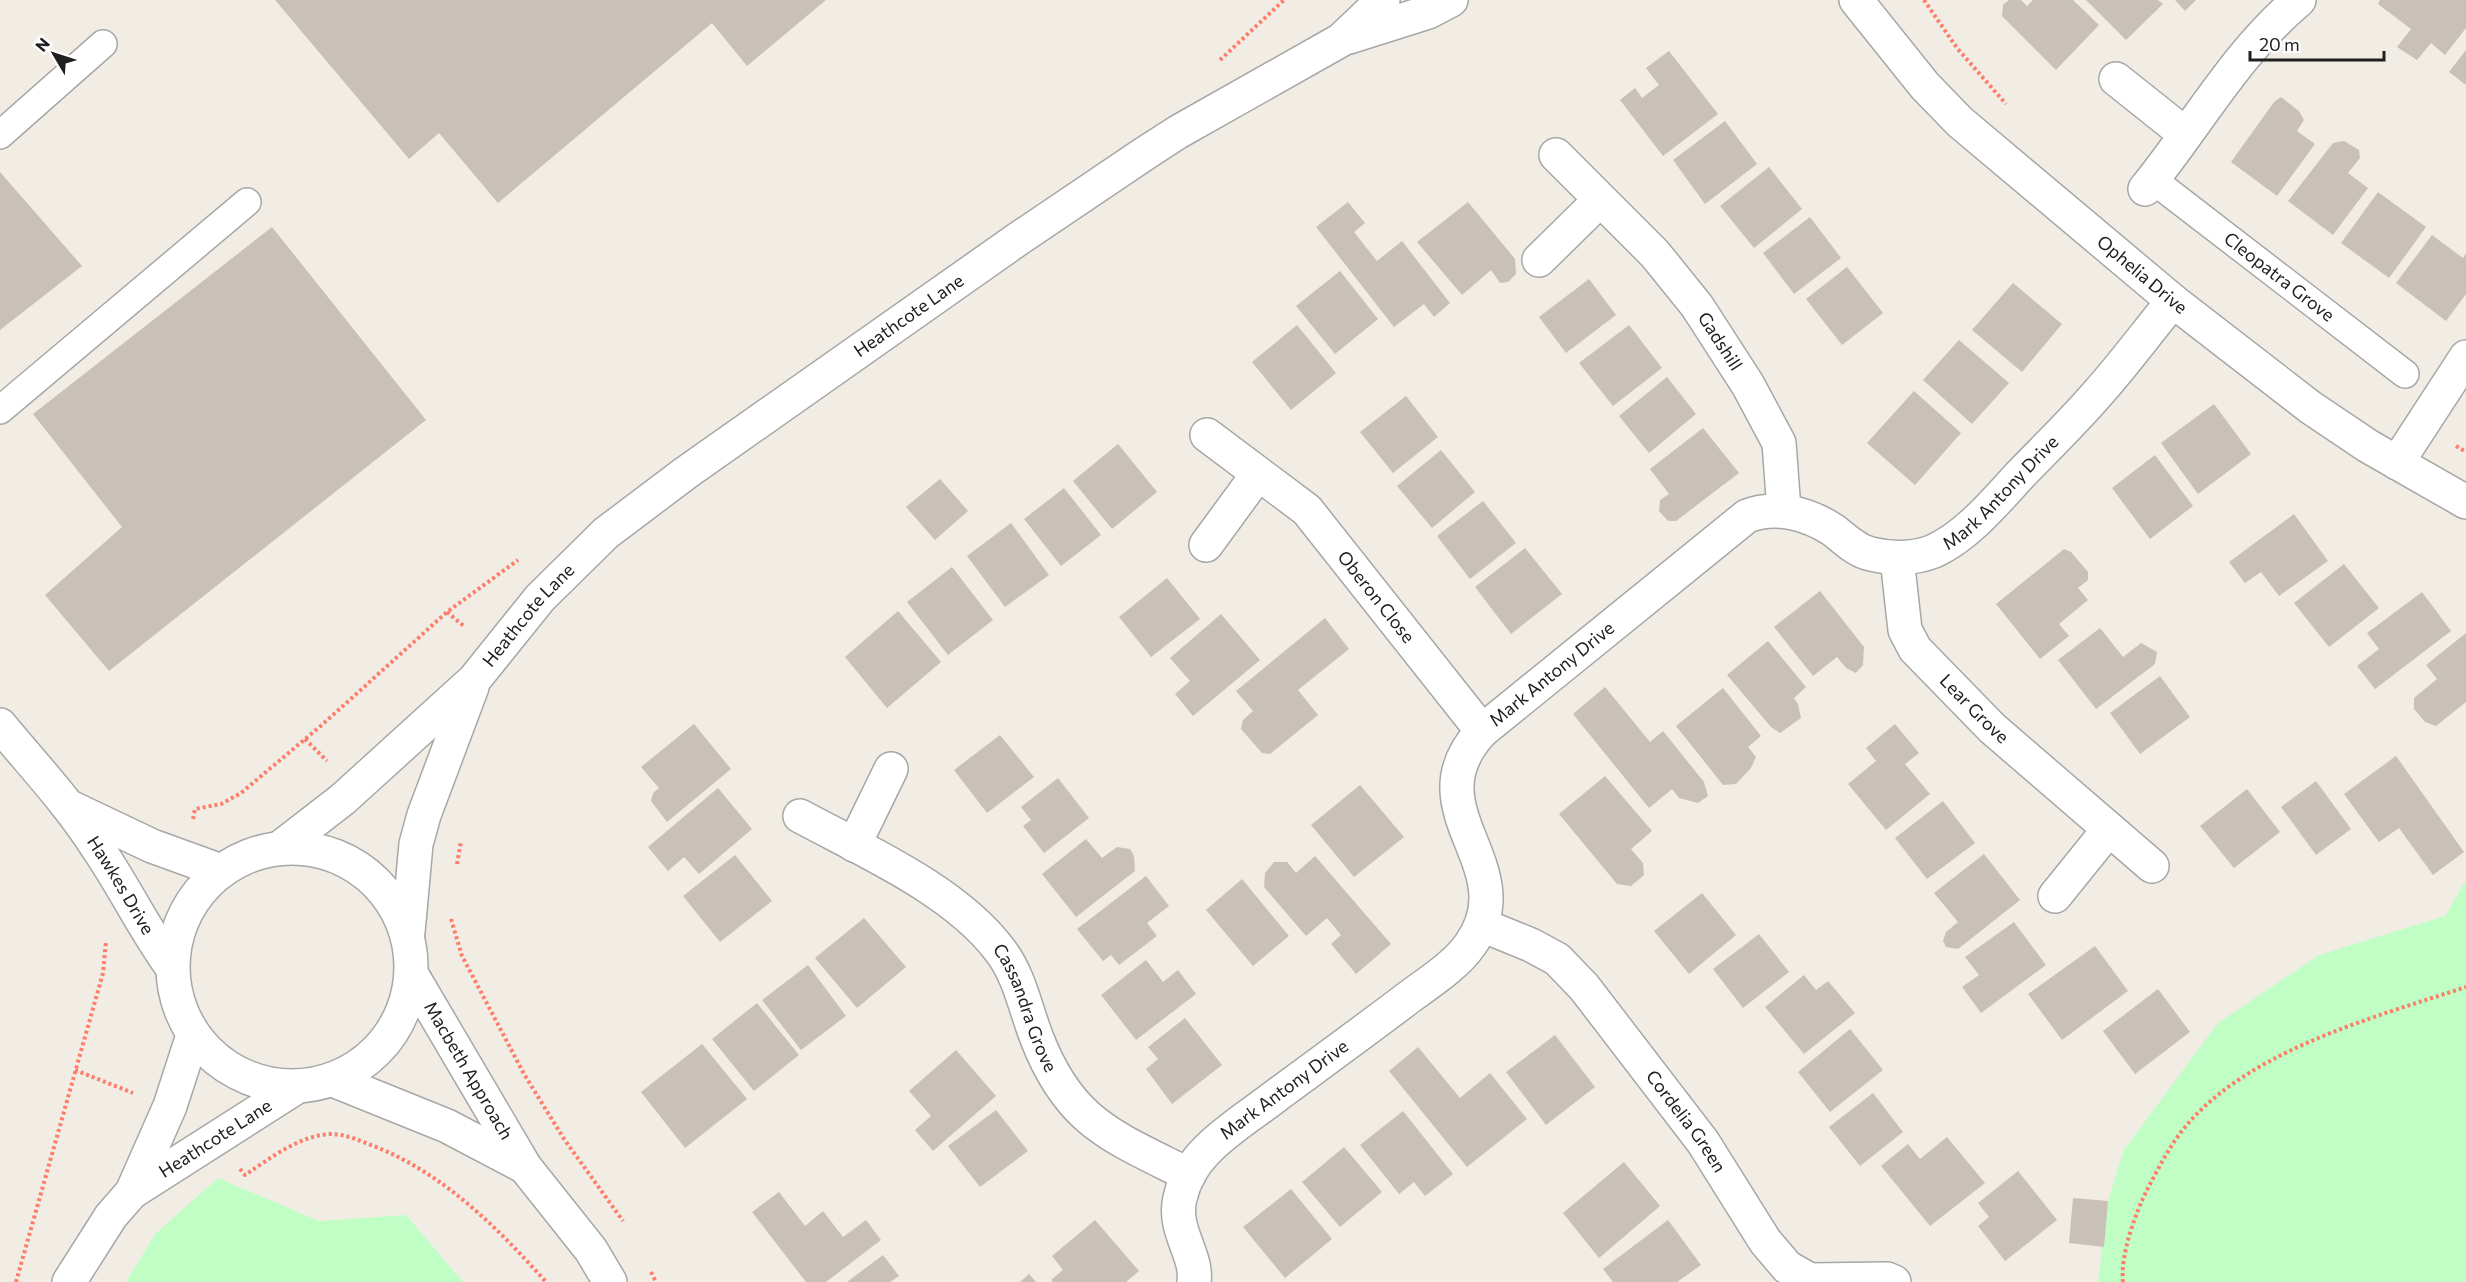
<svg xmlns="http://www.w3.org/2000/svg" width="2466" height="1282" viewBox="0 0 2466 1282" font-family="Commissioner,sans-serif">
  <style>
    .park { fill: #c0fec6 }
    .building { fill: #c9c0b8 }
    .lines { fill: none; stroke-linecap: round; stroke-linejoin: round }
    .service-casing { stroke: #a7a7a7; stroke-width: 30 }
    .minor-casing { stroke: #a7a7a7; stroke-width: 36 }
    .tertiary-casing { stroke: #a7a7a7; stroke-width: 36 }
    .path { stroke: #ff7c68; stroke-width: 4; stroke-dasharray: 3 3; stroke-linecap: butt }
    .service { stroke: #fff; stroke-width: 27 }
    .minor { stroke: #fff; stroke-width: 33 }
    .tertiary { stroke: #fff; stroke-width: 33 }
    .labels { text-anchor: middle; stroke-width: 4.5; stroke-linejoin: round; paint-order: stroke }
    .street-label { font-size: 18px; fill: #202020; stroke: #fff }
  </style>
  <rect width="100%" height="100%" fill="#f1ede5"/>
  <g class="park">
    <path d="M2466,880V1282H2098L2108,1201L2123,1151L2218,1023L2319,955L2445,916Z"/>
    <path d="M218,1178L319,1221L406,1215L463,1282H126L155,1234Z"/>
  </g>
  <g class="building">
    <path d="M275,0H826L747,66L712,23L498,203L439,133L409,159Z"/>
    <path d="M2009,0H2021L2027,6L2033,0H2073L2099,25L2056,70L2002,16L2003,5Z"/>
    <path d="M2086,0H2158L2163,4L2126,40Z"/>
    <path d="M2175,0H2196L2185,11Z"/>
    <path d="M2380,0H2466V28L2445,55L2431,43L2417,60L2397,47L2411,29L2378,4Z"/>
    <path d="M2466,50V85L2449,72Z"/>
    <path d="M1669,51L1718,114L1663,156L1620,100L1635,88L1642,98L1659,85L1646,68Z"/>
    <path d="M2281,97L2299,111L2304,120L2297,131L2315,144L2277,196L2231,162L2274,102Z"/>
    <path d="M1725,121L1757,164L1705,204L1673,160Z"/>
    <path d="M2344,141L2359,150L2360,158L2348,173L2368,188L2333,235L2288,201L2333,143Z"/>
    <path d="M1769,167L1802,209L1754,248L1720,206Z"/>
    <path d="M0,172L82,266L0,330Z"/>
    <path d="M2378,192L2426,227L2389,278L2341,243Z"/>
    <path d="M1348,202L1365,223L1354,232L1377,261L1402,241L1450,303L1434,317L1424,304L1394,327L1316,227Z"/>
    <path d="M1468,202L1515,259L1516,274L1508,282L1500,283L1491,270L1462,295L1417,242Z"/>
    <path d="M1810,217L1841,258L1794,294L1763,253Z"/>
    <path d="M272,227L426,420L109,671L45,595L122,527L33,414Z"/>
    <path d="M2432,235L2463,258L2466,253V294L2446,321L2396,283Z"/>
    <path d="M1847,267L1883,313L1842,345L1806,299Z"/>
    <path d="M1340,271L1378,319L1335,354L1296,306Z"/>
    <path d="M1589,279L1616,315L1566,353L1539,317Z"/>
    <path d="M2013,283L2062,324L2022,372L1972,330Z"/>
    <path d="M1297,325L1336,373L1291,410L1252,362Z"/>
    <path d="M1629,325L1662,368L1613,406L1579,363Z"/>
    <path d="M1959,340L2009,383L1972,424L1923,380Z"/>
    <path d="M1667,377L1696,414L1649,453L1619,416Z"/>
    <path d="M1914,391L1961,433L1915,485L1867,443Z"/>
    <path d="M1406,396L1438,437L1393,473L1360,432Z"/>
    <path d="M2214,404L2251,454L2198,494L2161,443Z"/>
    <path d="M1703,428L1739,473L1676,521H1668L1659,511L1660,500L1669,494L1650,469Z"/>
    <path d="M1118,444L1157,492L1112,529L1073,481Z"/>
    <path d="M1441,450L1475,492L1432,528L1397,486Z"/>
    <path d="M2155,455L2193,506L2150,539L2112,488Z"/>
    <path d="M940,479L968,511L935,540L906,507Z"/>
    <path d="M1064,488L1101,535L1061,566L1024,519Z"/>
    <path d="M1483,501L1516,543L1470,579L1437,536Z"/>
    <path d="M2294,514L2328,561L2279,596L2261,572L2245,583L2229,562Z"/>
    <path d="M1011,523L1049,575L1005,607L967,556Z"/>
    <path d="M1525,548L1562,594L1511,634L1475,587Z"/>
    <path d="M2064,549L2071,552L2088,572V580L2078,588L2088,600L2059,624L2069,636L2040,659L1996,604Z"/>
    <path d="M2344,564L2379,608L2329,647L2294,603Z"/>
    <path d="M952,567L993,620L948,655L907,602Z"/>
    <path d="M1167,578L1200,619L1151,657L1119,617Z"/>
    <path d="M1820,591L1864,647L1863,665L1856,673L1846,668L1837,657L1813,676L1774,627Z"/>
    <path d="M2422,592L2451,631L2375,689L2357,666L2379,649L2367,633Z"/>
    <path d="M898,611L941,662L887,708L845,657Z"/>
    <path d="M1221,614L1260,660L1193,716L1175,694L1190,681L1170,658Z"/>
    <path d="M1325,618L1349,649L1298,690L1318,715L1270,754L1262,753L1241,729L1243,720L1253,711L1236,691Z"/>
    <path d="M2100,628L2123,657L2141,643L2157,652L2155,664L2096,709L2058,660Z"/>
    <path d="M2466,633V702L2436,726L2425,722L2414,709V698L2437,679L2426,665Z"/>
    <path d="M1768,641L1806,687L1794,698L1798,704L1801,718L1780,733L1771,727L1727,675Z"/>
    <path d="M2160,676L2190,717L2140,754L2110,713Z"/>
    <path d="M1605,687L1650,742L1663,731L1704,782L1708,796L1698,803L1679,798L1672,789L1649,808L1573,714Z"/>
    <path d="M1723,688L1761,736L1748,747L1756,757L1751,768L1736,784L1723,785L1676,726Z"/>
    <path d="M694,724L731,769L667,822L651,801L653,793L659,788L641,767Z"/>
    <path d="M1895,724L1919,753L1905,764L1930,794L1886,830L1848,784L1876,761L1866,748Z"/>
    <path d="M1000,735L1034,777L987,813L954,770Z"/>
    <path d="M2396,756L2464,852L2433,875L2399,828L2379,842L2344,794Z"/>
    <path d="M1605,776L1652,831L1631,849L1643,863L1644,875L1631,886L1617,884L1559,814Z"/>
    <path d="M1058,778L1089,818L1044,853L1023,826L1031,820L1021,807Z"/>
    <path d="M2316,781L2351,829L2316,855L2281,807Z"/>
    <path d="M1360,785L1404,837L1354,877L1311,825Z"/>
    <path d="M718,788L752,829L699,874L684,857L668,871L648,847Z"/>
    <path d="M2247,789L2280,832L2234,868L2200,826Z"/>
    <path d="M1943,801L1975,843L1927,879L1895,838Z"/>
    <path d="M1086,839L1102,858L1117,847L1130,849L1134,856L1135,871L1076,917L1042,874Z"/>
    <path d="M1984,854L2020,900L1958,949L1946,947L1943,941L1946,932L1958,922L1934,893Z"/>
    <path d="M735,855L772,901L720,942L683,896Z"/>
    <path d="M1315,856L1391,944L1356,974L1331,944L1341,935L1327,918L1306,936L1264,887L1265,873L1274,862H1287L1296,873Z"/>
    <path d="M1146,876L1169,906L1147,923L1157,936L1119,965L1111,955L1103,961L1077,929Z"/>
    <path d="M1242,879L1289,936L1253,966L1206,910Z"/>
    <path d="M1702,893L1736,935L1689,974L1654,931Z"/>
    <path d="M864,918L906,967L857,1008L815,958Z"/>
    <path d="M2014,922L2046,965L1981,1013L1962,987L1979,975L1965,957Z"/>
    <path d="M1759,934L1789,972L1743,1008L1713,969Z"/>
    <path d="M2095,946L2128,991L2062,1040L2028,994Z"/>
    <path d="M1146,960L1163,982L1178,970L1196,994L1136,1040L1101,995Z"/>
    <path d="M808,965L846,1016L801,1050L762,1000Z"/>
    <path d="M1804,975L1816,990L1828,981L1855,1013L1804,1054L1765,1007Z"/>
    <path d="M2158,989L2190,1032L2135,1074L2103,1031Z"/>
    <path d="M757,1003L799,1055L754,1091L712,1039Z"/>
    <path d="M1185,1018L1222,1065L1172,1104L1146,1069L1158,1059L1148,1047Z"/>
    <path d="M1850,1029L1883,1070L1830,1112L1798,1072Z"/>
    <path d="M1555,1035L1595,1087L1546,1125L1506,1072Z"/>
    <path d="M702,1044L747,1099L685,1148L641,1092Z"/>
    <path d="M1418,1047L1460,1098L1490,1073L1527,1119L1467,1167L1389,1071Z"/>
    <path d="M956,1050L996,1096L933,1151L915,1130L931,1116L909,1091Z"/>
    <path d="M1873,1093L1903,1132L1860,1166L1829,1127Z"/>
    <path d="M996,1110L1028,1151L980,1187L948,1146Z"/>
    <path d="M1403,1111L1453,1174L1425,1196L1414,1182L1399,1194L1360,1145Z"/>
    <path d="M1947,1137L1985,1183L1930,1226L1881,1166L1908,1144L1920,1159Z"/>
    <path d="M1344,1147L1382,1192L1340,1227L1302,1182Z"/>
    <path d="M1624,1162L1660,1206L1599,1258L1563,1213Z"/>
    <path d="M2018,1171L2057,1220L2005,1261L1978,1226L1989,1217L1978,1203Z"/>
    <path d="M1291,1189L1332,1239L1285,1278L1243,1227Z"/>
    <path d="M779,1192L805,1226L823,1211L843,1237L866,1220L881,1240L826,1282H806L752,1212Z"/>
    <path d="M2073,1198L2108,1201L2104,1247L2069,1243Z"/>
    <path d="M1095,1220L1139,1271L1126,1282H1053L1051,1280L1063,1270L1052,1256Z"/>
    <path d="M1668,1220L1701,1265L1677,1282H1613L1603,1269Z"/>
    <path d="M883,1255L899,1276L890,1282H847Z"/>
    <path d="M1029,1274L1036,1282H1020Z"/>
  </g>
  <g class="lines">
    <defs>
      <g id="service">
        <path d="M0,135L103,44"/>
        <path id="s1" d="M2153,180L2405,374"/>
        <path d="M0,410L247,202"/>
      </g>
      <g id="minor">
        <path id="s2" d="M1856,0L1925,86L1960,122L2173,301L2310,407L2368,446L2466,502"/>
        <path d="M2116,79L2185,134"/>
        <path id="s3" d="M1556,155L1655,254L1697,306L1748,385L1779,443L1784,510"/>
        <path d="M2145,189C2197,125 2236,53 2299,0"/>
        <path d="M1539,260L1600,200"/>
        <path id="s4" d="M1207,435L1307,510L1482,731"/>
        <path d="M2397,463L2466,357"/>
        <path d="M1206,545L1258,474"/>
        <path id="s5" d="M1897,558L1905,630L1915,649L1992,728L2152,866"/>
        <path id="s6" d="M0,725C33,765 69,803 97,847C124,886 144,929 172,967"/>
        <path d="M72,808L152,846L221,871"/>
        <path id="s7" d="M800,816C865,851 954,890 999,949C1019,974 1025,1007 1036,1036C1069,1123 1112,1136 1189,1175"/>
        <path d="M854,845L891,769"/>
        <path d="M2055,896L2109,829"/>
        <path id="s8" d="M1482,925L1531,945L1557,959L1584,987L1703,1142L1765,1241L1787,1267L1810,1280L1887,1279L1894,1282"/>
        <path id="s9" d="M412,975L525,1167L591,1250L610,1282"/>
        <path d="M333,1080L447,1126L525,1167"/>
        <path id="s10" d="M1194,1282C1198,1255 1172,1230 1180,1198C1184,1181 1193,1164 1206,1151C1226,1130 1254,1113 1277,1095C1322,1062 1367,1029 1412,995C1431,981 1456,965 1470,945C1527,866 1408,810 1482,731L1747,516C1775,505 1807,513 1833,530C1845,539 1856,551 1871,554C1891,559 1915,559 1934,551C1967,536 1995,502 2019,476C2046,448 2073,422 2098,393C2124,364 2148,331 2173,301"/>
      </g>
      <g id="tertiary">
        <path d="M1349,37L1428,12L1451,0"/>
        <path id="s11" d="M281,847L343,799L474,680L540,598L606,533L687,472L1018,239L1144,154L1178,132L1341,40L1383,0"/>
        <circle cx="292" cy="967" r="119"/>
        <path d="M408,932L416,844L424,815L472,687"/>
        <path id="s12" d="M132,1192L298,1086"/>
        <path d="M69,1282L111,1216L132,1192L170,1106L193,1035"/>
      </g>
    </defs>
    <use href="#service" class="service-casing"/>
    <use href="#minor" class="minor-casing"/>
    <use href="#tertiary" class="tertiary-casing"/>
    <g class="path">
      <path d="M1924,0L1957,48L2006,104"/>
      <path d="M1220,60L1284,0"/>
      <path d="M2456,446L2466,452"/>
      <path d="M447,612L465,627"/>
      <path d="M305,739L327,761"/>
      <path d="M193,819L195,809L221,804L241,793L323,724L447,612L518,560"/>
      <path d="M457,864L461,841"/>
      <path d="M451,919L462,956L524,1074L564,1139L623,1221"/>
      <path d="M75,1070L133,1093"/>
      <path d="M240,1169L245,1175C269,1159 300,1135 331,1134C345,1134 358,1140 371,1145C442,1172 496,1226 546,1282"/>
      <path d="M651,1272L656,1282"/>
      <path d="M16,1282L103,973L106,941"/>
      <path d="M2123,1282C2120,1256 2135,1214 2147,1190C2156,1173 2165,1155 2176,1139C2236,1053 2372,1018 2466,987"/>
    </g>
    <use href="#service" class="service"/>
    <use href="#minor" class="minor"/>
    <use href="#tertiary" class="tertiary"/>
  </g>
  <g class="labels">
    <g class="street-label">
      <text dy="6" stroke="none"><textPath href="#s2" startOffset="398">Ophelia Drive</textPath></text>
      <text dy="6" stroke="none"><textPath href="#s1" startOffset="159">Cleopatra Grove</textPath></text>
      <text dy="6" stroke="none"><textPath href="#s11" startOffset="826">Heathcote Lane</textPath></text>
      <text dy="6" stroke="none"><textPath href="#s3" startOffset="249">Gadshill</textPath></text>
      <text dy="6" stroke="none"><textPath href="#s10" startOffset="1335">Mark Antony Drive</textPath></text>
      <text dy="6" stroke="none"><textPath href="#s4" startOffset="236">Oberon Close</textPath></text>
      <text dy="6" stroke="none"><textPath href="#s11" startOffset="340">Heathcote Lane</textPath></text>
      <text dy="6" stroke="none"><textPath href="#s10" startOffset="795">Mark Antony Drive</textPath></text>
      <text dy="6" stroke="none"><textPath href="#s5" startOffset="178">Lear Grove</textPath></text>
      <text dy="6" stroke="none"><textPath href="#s6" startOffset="201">Hawkes Drive</textPath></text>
      <text dy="6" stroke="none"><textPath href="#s7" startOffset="306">Cassandra Grove</textPath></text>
      <text dy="6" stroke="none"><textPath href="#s9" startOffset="111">Macbeth Approach</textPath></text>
      <text dy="6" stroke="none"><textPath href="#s10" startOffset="240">Mark Antony Drive</textPath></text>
      <text dy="6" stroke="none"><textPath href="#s8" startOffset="290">Cordelia Green</textPath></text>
      <text dy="6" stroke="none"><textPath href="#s12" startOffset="99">Heathcote Lane</textPath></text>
    </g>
  </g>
  <g transform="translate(54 54) rotate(309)" stroke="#ffffff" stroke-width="4.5" paint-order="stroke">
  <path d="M0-4.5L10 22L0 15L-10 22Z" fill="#202020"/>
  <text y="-9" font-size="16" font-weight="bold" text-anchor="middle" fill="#202020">N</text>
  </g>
  <path d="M2250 51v9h134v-9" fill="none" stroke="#202020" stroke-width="3"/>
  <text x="2259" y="51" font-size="18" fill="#202020" stroke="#ffffff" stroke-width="4.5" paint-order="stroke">20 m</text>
</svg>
